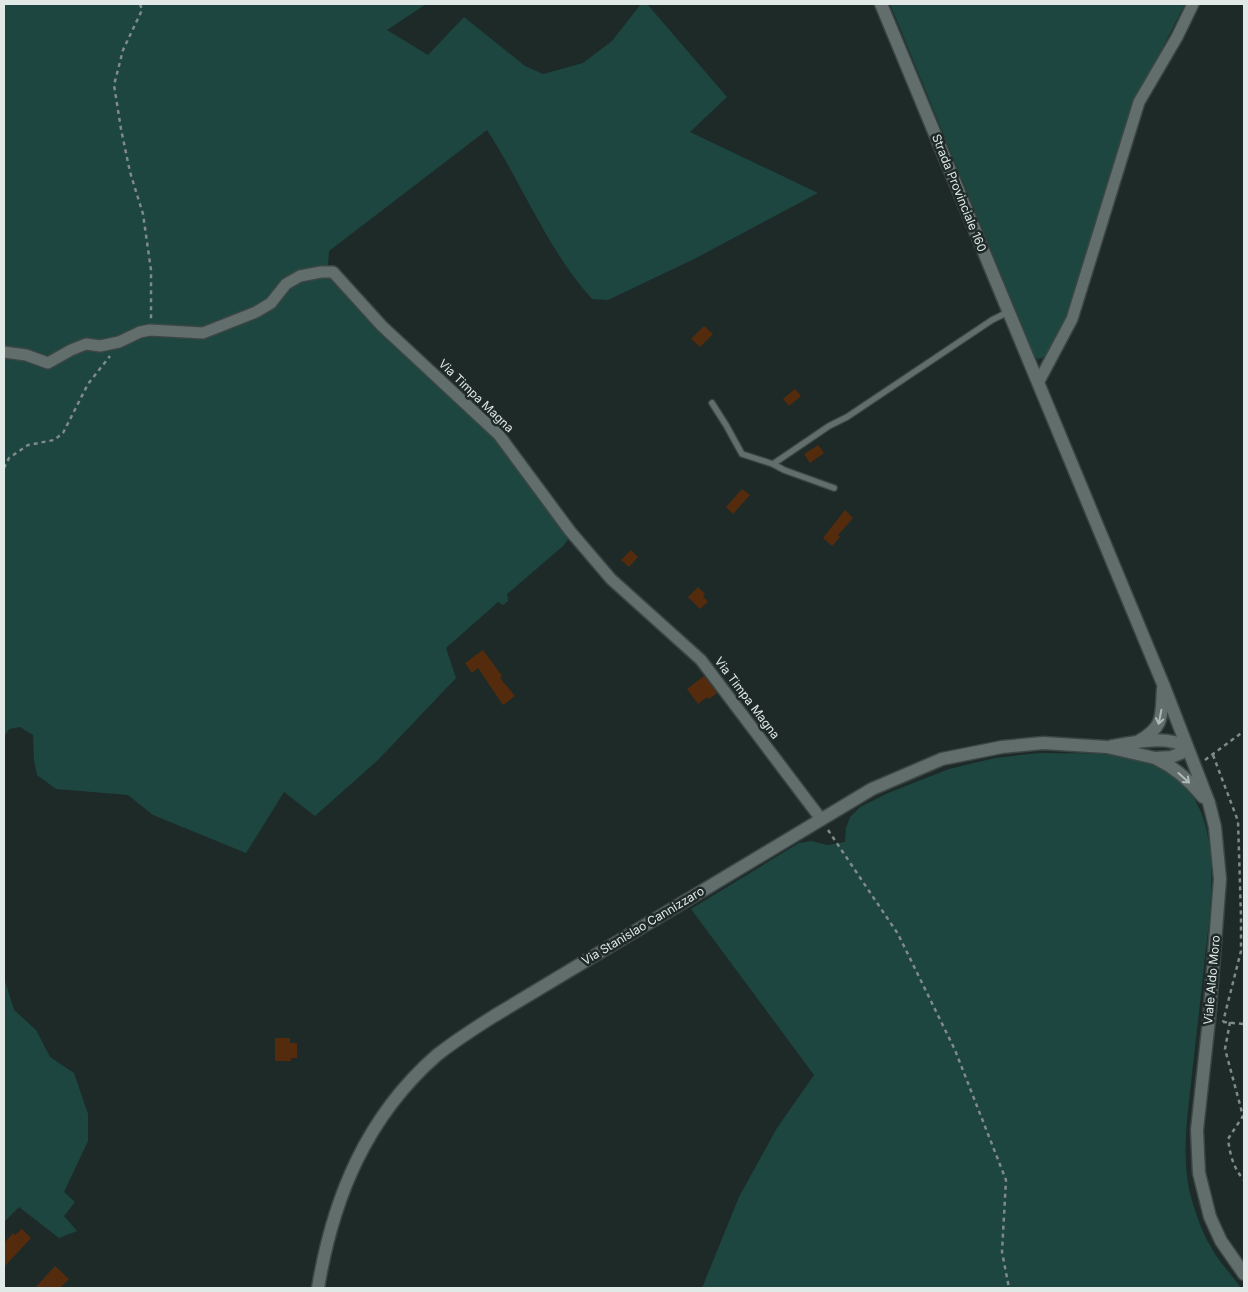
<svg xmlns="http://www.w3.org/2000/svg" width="1248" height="1292" viewBox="0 0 1248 1292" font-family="Inter,sans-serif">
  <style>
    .green { fill: #1d4640 }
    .building { fill: #542c0d }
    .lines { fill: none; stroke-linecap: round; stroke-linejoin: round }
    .lane-casing { stroke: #3b4644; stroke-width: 8 }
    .street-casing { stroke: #3b4644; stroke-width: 14 }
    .secondary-casing { stroke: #3b4644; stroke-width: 15 }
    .path { stroke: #808a88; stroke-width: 2.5; stroke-dasharray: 4 4; stroke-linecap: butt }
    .lane { stroke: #616e6b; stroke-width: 5.5 }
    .street { stroke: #616e6b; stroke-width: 11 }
    .secondary { stroke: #616e6b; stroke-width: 12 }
    .oneway { stroke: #aeb8b5 }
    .labels { text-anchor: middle; stroke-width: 5; stroke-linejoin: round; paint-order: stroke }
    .street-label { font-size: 12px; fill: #e1e9e7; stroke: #1e2a28 }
  </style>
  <rect width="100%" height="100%" fill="#1e2a28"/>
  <g class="green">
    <path d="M4,4H426L387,30L428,55L464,17L525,66L543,74L583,63L612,41L641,4H647L727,97L690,132L818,193L696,258L608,300L592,299C547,249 523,185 487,130L329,251L328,266L268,298L261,305L202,328L109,340L50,357L4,347Z"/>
    <path d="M890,4H1185L1137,98L1065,326C1059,336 1051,358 1038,359L1035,357Z"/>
    <path d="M334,276L497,437L570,537L563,546L507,594L508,601L503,605L498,602L446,648L456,678L378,760L315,816L284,792L246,853L153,815L128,795L56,789L37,775L34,760L33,735L20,727L9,729L4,737V355L13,356L48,367L74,352L151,334L205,336L300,279Z"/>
    <path d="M1039,753C1084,754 1137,749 1175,777C1227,817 1210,910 1204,967C1200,1006 1195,1045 1191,1083C1187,1119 1182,1154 1189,1189C1193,1207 1202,1233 1212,1249C1220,1263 1232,1275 1241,1288H702L739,1197L777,1128L814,1075L691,909L799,843L812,841L827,845L845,842L846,828L850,817L860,807L888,793L949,769L995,758Z"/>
    <path d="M4,978L14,1010L36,1030L50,1057L74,1073L88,1114V1141L64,1192L75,1202L64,1216L77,1231L59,1238L19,1207L4,1222Z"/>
  </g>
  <g class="building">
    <path d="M704,326L713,334L700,347L691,339Z"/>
    <path d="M795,389L801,396L789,406L783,399Z"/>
    <path d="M818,445L824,453L810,463L804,454Z"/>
    <path d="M742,489L750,495L733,514L726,507Z"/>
    <path d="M845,510L853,518L838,535L840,537L832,546L823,538Z"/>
    <path d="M631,550L638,557L629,567L621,560Z"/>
    <path d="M698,587L705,594L703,596L708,602L700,609L688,597Z"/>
    <path d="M483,650L502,676L500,678L515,696L503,705L478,668L472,673L465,663Z"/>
    <path d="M704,676L717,693L709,699L707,697L698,704L687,689Z"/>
    <path d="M275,1038H290V1043H297V1058H291V1061H275Z"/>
    <path d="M22,1229L31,1238L4,1267V1243L13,1233L15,1235Z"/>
    <path d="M55,1266L69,1279L60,1288H35Z"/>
  </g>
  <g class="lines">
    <defs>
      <g id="lane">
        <path d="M712,403L726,425L742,454L773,464L829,426L847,417L992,320L1008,312"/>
        <path d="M773,464L784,470L834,488"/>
      </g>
      <g id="street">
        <path d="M4,352L26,355L48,363L71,350L86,344L100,346L119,342L140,332L150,330L203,333L256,312L271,303L286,284L300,276L321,272H333L382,326L499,435L570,531L611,579L701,660L821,819"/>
        <path d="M1038,383L1072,319L1139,102L1177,37L1193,4"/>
      </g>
      <g id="secondary">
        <path d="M881,4L1163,684L1209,803L1215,827L1220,879L1209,1020L1197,1130L1198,1153L1199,1173L1210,1217L1221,1241L1244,1274"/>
        <path d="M1139,741C1165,726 1161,716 1163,689"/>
        <path d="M1112,746C1134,742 1167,735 1187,747"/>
        <path d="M1157,759C1176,768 1190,781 1203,797"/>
        <path d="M318,1288C333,1198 366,1117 437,1055C455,1041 475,1028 494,1016L872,789L942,759L1002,747L1043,743L1107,747L1155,758L1171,757L1181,753L1187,747"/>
      </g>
    </defs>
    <use href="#lane" class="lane-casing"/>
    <use href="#street" class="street-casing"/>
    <use href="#secondary" class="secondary-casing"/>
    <g class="path">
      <path d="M140,4L142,10L123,50L114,85L121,129L130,172L143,214L151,270V320"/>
      <path d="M4,468L9,458L28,445L54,440L63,433L88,384L110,356"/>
      <path d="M1213,755L1238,821L1241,917V951L1223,1022"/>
      <path d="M1205,760L1244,731"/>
      <path d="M828,830L898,934L955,1050L1006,1180L1002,1252L1009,1288"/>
      <path d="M1223,1022L1244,1024"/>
      <path d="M1230,1022L1225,1049L1243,1116L1228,1139C1230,1154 1233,1168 1244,1180"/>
    </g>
    <use href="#lane" class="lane"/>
    <use href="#street" class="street"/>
    <use href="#secondary" class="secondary"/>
  </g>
  <defs><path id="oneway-shaft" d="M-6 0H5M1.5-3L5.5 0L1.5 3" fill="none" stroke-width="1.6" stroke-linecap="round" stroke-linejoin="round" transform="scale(1.25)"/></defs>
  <g class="oneway">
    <use href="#oneway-shaft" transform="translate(1160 717) rotate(101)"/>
    <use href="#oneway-shaft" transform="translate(1184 778) rotate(42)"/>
  </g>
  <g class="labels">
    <g class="street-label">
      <text transform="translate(959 193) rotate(68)" y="4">Strada Provinciale 160</text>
      <text transform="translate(476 396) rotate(44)" y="4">Via Timpa Magna</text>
      <text transform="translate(747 698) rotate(53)" y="4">Via Timpa Magna</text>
      <text transform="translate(643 926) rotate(-31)" y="4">Via Stanislao Cannizzaro</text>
      <text transform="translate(1212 980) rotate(-85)" y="4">Viale Aldo Moro</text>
    </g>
  </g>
  <rect width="1248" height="1292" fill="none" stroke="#e1e9e7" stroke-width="10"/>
</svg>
